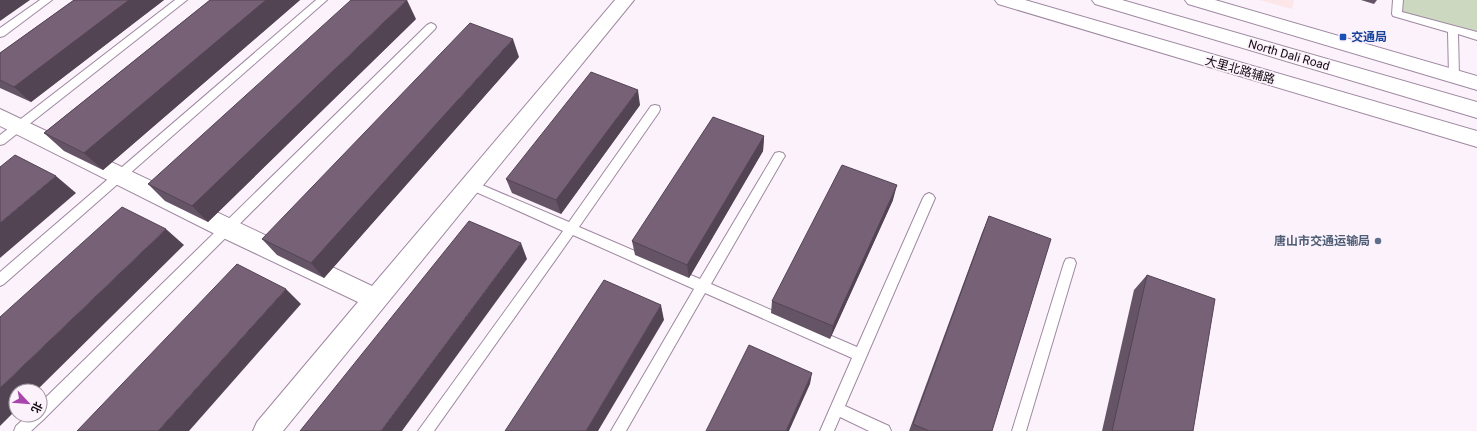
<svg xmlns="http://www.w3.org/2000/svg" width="1477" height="431" viewBox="0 0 1477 431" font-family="Roboto,'Noto Sans SC',sans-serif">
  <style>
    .medical { fill: #fce6e7 }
    .green { fill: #cdd8c0 }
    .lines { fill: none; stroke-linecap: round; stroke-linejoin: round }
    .service-casing { stroke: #9e88a0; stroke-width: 2 }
    .minor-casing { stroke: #9e88a0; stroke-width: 2 }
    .secondary-casing { stroke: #9e88a0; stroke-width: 2 }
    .service { fill: #fff; fill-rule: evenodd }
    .minor { fill: #fff; fill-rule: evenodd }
    .secondary { fill: #fff; fill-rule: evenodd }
    .wall { fill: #655366 }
    .shaded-wall { fill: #534453 }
    .building { fill: #766177; stroke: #534453 }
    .transit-dot { fill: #1a4fb4; stroke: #fcf2fc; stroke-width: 1.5 }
    .service-dot { fill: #5c6f8a; stroke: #fcf2fc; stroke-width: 1.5 }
    .labels { text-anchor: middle; stroke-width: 3.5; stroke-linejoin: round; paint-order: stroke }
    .transit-label { font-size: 12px; font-weight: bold; fill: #164399; stroke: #fcf2fc; text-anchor: start }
    .street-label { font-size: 12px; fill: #140c15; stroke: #fcf2fc }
    .service-label { font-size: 12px; font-weight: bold; fill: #4e5e75; stroke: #fcf2fc; text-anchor: end }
  </style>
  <rect width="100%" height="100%" fill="#fcf2fc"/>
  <path class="medical" d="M1259,0H1294L1292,9Z"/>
  <path class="green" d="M1402,0H1477V33L1402,12Z"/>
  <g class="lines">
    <defs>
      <g id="service">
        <path d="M40,0H52L4,36L0,37V28Z"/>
        <path d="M175,0H187L4,144L0,145V135Z"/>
        <path d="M316,0H327L4,284L0,286V272Z"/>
        <path d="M1393,0H1403L1402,12L1477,32V40L1458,34L1459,76L1458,79H1450L1449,76L1448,32L1393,16L1392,14Z"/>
        <path d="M431,23L435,25L436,27L435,29L43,420L31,431H14L16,426L28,415H40V403L427,25Z"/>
        <path d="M655,105L659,106L660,109L659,112L579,227L700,279L775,153L779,152L783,153L785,156L783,159L711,284L857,347L923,198L925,195L929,193L933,195L935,198L845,406L889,426L891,431H869L840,417L834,431H820L852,358L705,293L626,431H611L694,289L573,235L434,431H418L563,231L467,188L465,185L467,182L471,180L475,182L569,222L651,106Z"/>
        <path d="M1070,258L1074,259L1076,263L1026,431H1012L1064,263L1066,259Z"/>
      </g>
      <g id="minor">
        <path d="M615,0H634L283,431H253L257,422L358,302L219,236L0,126V109L372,286Z"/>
        <path d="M995,0H1025L1477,131V147L998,4Z"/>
        <path d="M1185,0H1215L1477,76V90L1188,4Z"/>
      </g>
      <path id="secondary" d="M1092,0H1122L1477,102V118L1095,4Z"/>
    </defs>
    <use href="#service" class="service-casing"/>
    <use href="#minor" class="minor-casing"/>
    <use href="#secondary" class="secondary-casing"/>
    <use href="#service" class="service"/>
    <use href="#minor" class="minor"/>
    <use href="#secondary" class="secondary"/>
  </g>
  <g class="wall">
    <path d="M74,0H164L31,102L0,88V53Z"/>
    <path d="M210,0H300L103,170L64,151L44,133Z"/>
    <path d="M1361,0H1377L1374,4Z"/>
    <path d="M416,19L208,222L165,201L148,184Z"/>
    <path d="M519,57L324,278L277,255L262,239Z"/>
    <path d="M640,105L561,214L512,193L506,179Z"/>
    <path d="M764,136L763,151L689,278L635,255L632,241Z"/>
    <path d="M893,200L830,339L771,313L772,301Z"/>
    <path d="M989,216L992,431H909L982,233Z"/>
    <path d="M1147,275L1193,431H1102L1134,290Z"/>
  </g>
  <g class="shaded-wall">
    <path d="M0,0H30L0,21Z"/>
    <path d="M129,0H164L31,102L14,87Z"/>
    <path d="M266,0H300L103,170L84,153Z"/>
    <path d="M407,0L416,19L208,222L192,206Z"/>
    <path d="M513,39L519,57L324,278L311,263Z"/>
    <path d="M638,90L640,105L561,214L556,200Z"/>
    <path d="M764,136L763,151L689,278L687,265Z"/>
    <path d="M56,176L76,193L0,258V223Z"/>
    <path d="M897,185L893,200L830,339L833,326Z"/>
    <path d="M166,229L184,245L36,391H16V410L0,426V388Z"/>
    <path d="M521,243L527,259L402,431H381Z"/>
    <path d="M286,289L301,304L189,431H158Z"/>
    <path d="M661,305L664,320L598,431H586Z"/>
    <path d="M812,373L810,384L789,431H786Z"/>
  </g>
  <g class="building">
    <path d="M74,0H129L14,87L0,80V53Z"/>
    <path d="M210,0H266L84,153L44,133Z"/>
    <path d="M351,0H407L192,206L148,184Z"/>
    <path d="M470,23L513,39L311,263L262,239Z"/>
    <path d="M591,72L638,90L556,200L506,179Z"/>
    <path d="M713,117L764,136L687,265L632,241Z"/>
    <path d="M15,155L56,176L0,223V167Z"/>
    <path d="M842,165L897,185L833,326L772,301Z"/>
    <path d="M122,207L166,229L0,388V317Z"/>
    <path d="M989,216L1051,239L992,431H929L913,424Z"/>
    <path d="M469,221L521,243L381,431H300Z"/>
    <path d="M237,264L286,289L158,431H77Z"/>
    <path d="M1147,275L1215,299L1193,431H1112Z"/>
    <path d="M604,280L661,305L586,431H505Z"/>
    <path d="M749,345L812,373L786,431H706Z"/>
  </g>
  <rect class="transit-dot" x="1339" y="33" width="8" height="8" rx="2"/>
  <circle class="service-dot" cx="1378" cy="241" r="4"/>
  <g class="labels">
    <g class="transit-label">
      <text x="1351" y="41">交通局</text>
    </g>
    <g class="street-label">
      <text transform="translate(1289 55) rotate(16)" y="4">North Dali Road</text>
      <text transform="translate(1240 70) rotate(16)" y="4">大里北路辅路</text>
    </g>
    <g class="service-label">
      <text x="1370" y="245">唐山市交通运输局</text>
    </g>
  </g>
  <g transform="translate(28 403) rotate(116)"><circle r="19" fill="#fcf2fc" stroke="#9f96a0"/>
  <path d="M0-3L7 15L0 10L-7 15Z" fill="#a845ac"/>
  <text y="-6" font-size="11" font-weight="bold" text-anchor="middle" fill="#140c15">北</text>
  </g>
</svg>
